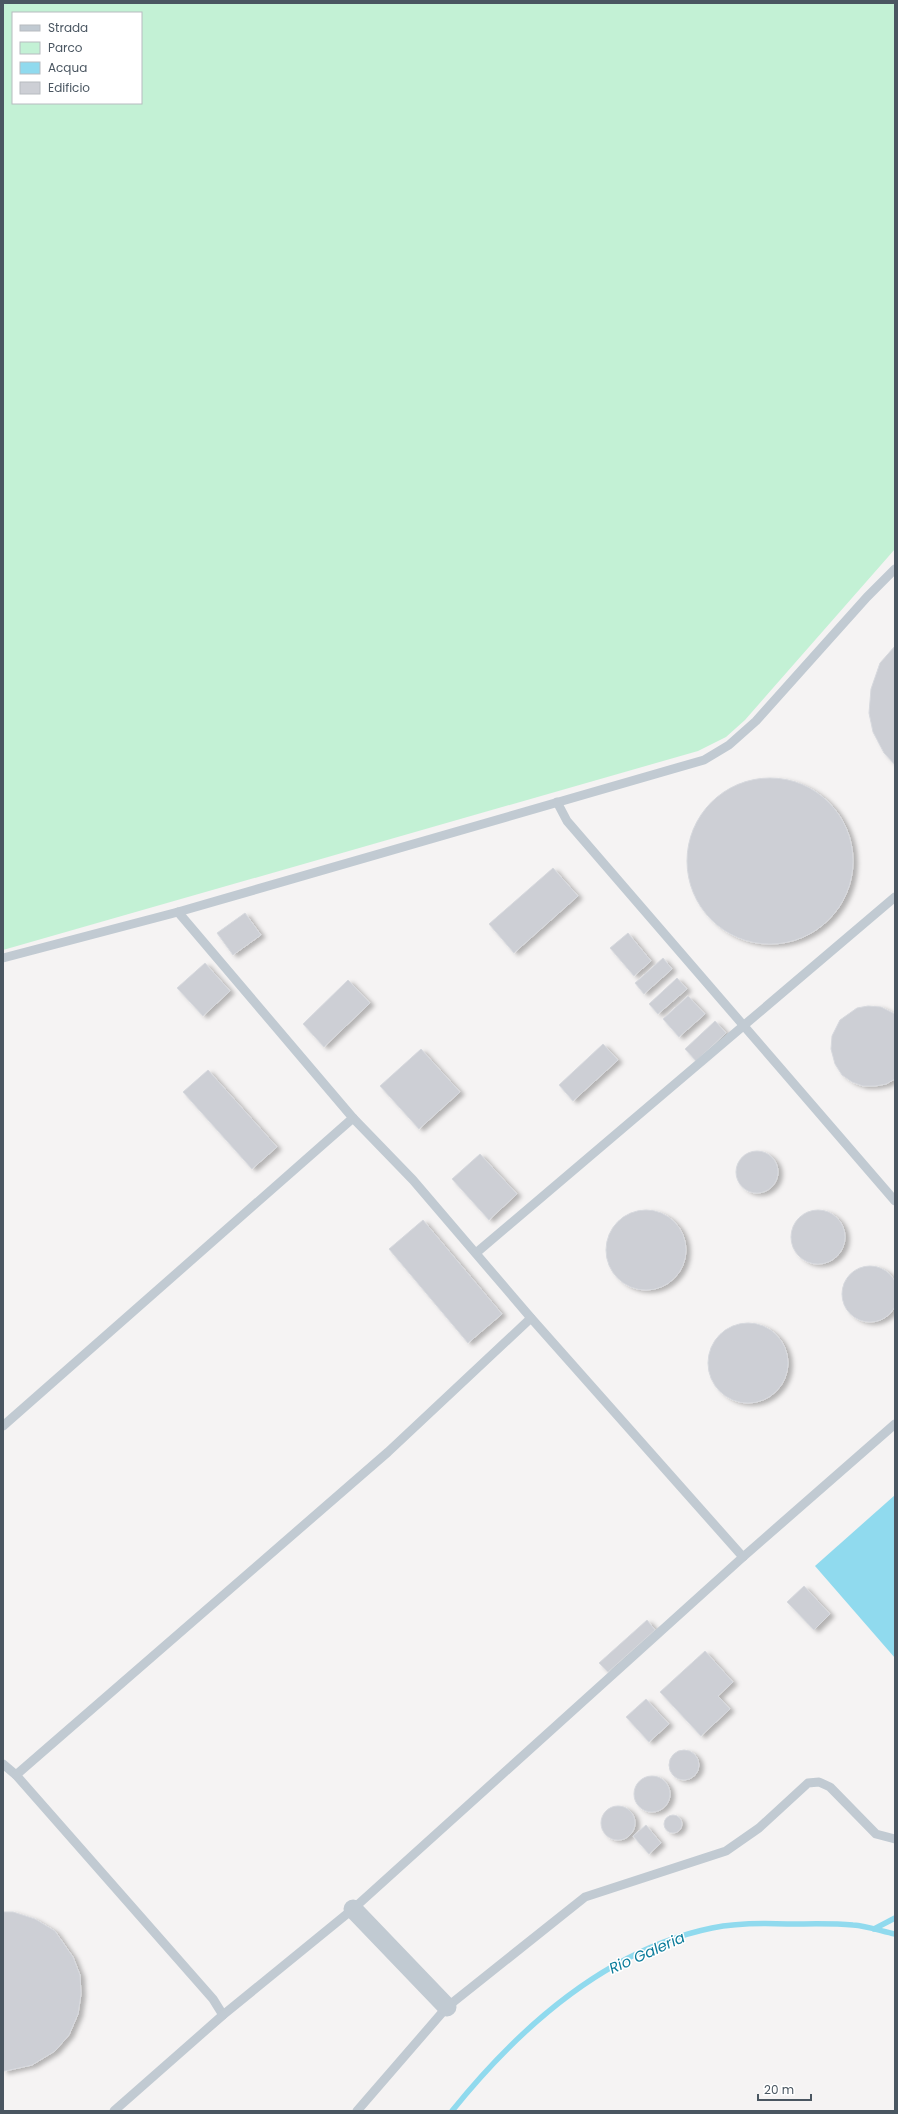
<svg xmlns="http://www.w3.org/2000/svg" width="898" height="2114" viewBox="0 0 898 2114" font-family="Poppins,sans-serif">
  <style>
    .green { fill: #c3f1d5; fill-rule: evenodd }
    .water { fill: #90daee }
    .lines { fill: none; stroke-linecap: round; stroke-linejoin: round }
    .stream { stroke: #90daee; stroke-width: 5.5 }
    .building { fill: #cdcfd5; stroke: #d7d9de; filter: url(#shadow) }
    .lane { stroke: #c1cad2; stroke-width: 9 }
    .street { stroke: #c1cad2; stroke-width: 19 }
    .labels { text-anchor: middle; stroke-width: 3; stroke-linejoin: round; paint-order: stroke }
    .water-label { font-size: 15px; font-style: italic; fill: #0c7c9b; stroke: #fff }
  </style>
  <defs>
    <filter id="shadow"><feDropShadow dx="4.5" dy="2.5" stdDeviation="2" flood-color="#0004"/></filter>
  </defs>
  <rect width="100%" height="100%" fill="#f5f3f3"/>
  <path class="green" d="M3,3H895V549L745,720L726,737L698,751L3,950ZM13,13H141V103H13Z"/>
  <path class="water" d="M895,1495V1658L815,1566Z"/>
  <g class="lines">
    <g class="stream">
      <path d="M874,1929L895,1918"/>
      <path d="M452,2111C518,2029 605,1950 712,1928C736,1923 762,1923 787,1924C809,1924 832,1923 853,1925C867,1926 881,1931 895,1934"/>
    </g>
  </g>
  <g class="building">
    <path d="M895,646V765L884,753L873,732L869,713L871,689L880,663Z"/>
    <circle cx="770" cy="861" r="83"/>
    <path d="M553,868L578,896L514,953L489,924Z"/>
    <path d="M245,913L261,935L233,955L217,933Z"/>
    <path d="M628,933L651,961L634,976L610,948Z"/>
    <path d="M663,958L672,969L644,994L635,983Z"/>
    <path d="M205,963L230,991L203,1016L177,988Z"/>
    <path d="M677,978L687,989L658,1014L649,1004Z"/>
    <path d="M348,980L370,1003L324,1047L303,1024Z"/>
    <path d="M688,996L705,1014L679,1037L663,1019Z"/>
    <path d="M868,1006L881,1007L895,1014V1079L886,1084L875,1086H863L852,1082L842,1075L835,1064L831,1049L832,1036L840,1020L857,1008Z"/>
    <path d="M715,1021L726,1033L696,1061L685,1049Z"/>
    <path d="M603,1044L618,1060L573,1101L559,1085Z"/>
    <path d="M421,1049L460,1092L419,1129L380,1086Z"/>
    <path d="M208,1070L277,1147L252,1169L183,1092Z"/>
    <circle cx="757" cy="1172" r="21"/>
    <path d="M480,1154L517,1194L489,1220L452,1179Z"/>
    <circle cx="818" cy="1237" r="27"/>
    <circle cx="646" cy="1250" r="40"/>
    <path d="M423,1220L502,1314L468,1343L389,1249Z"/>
    <circle cx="870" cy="1294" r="28"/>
    <circle cx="748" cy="1363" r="40"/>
    <path d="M804,1586L830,1614L814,1630L787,1602Z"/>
    <path d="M647,1620L655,1630L608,1672L599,1663Z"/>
    <path d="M705,1651L733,1682L718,1696L730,1709L701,1736L660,1692Z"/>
    <path d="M646,1699L669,1724L649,1742L626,1717Z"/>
    <circle cx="684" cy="1765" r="15"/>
    <circle cx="652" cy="1794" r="18"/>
    <circle cx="618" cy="1823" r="17"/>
    <circle cx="673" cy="1824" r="9"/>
    <path d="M646,1825L661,1843L649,1854L633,1836Z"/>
    <path d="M3,1912H13L35,1919L55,1931L73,1957L80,1975L81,1994L78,2014L69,2035L55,2051L32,2065L5,2071H3Z"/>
  </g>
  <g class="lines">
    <g class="lane">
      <path d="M557,802L567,821L895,1201"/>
      <path d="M178,912L353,1118L413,1180L531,1318L743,1557"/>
      <path d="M3,958L178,912L704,760L729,745L756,721L867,597L895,569"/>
      <path d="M476,1253L895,897"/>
      <path d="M3,1426L353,1118"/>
      <path d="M3,1764L16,1775L213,1999L223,2015"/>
      <path d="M16,1775L388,1452L531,1318"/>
      <path d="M114,2111L223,2015L353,1909L743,1557L895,1424"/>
      <path d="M357,2111L447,2007L585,1897L726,1851L759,1828L808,1783L819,1782L830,1787L876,1834L895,1839"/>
    </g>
    <path class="street" d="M353,1909L447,2007"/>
  </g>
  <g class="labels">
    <g class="water-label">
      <text transform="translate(647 1953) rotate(-24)" y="5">Rio Galeria</text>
    </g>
  </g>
  <rect width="898" height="2114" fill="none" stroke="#4a5661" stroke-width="8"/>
  <rect x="12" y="12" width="130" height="92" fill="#ffffff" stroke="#b7bbc0"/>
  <rect x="20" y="25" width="20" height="6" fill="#c1cad2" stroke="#b7bbc0"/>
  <text x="48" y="32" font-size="12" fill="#4a5661">Strada</text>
  <rect x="20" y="42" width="20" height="12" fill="#c3f1d5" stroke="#b7bbc0"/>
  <text x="48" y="52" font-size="12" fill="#4a5661">Parco</text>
  <rect x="20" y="62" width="20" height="12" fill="#90daee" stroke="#b7bbc0"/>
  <text x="48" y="72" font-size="12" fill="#4a5661">Acqua</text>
  <rect x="20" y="82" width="20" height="12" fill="#cdcfd5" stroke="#b7bbc0"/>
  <text x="48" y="92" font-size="12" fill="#4a5661">Edificio</text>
  <path d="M758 2094v6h53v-6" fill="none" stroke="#4a5661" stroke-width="2"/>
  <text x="764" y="2094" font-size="12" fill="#4a5661" stroke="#ffffff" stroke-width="3" paint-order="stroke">20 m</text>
</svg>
